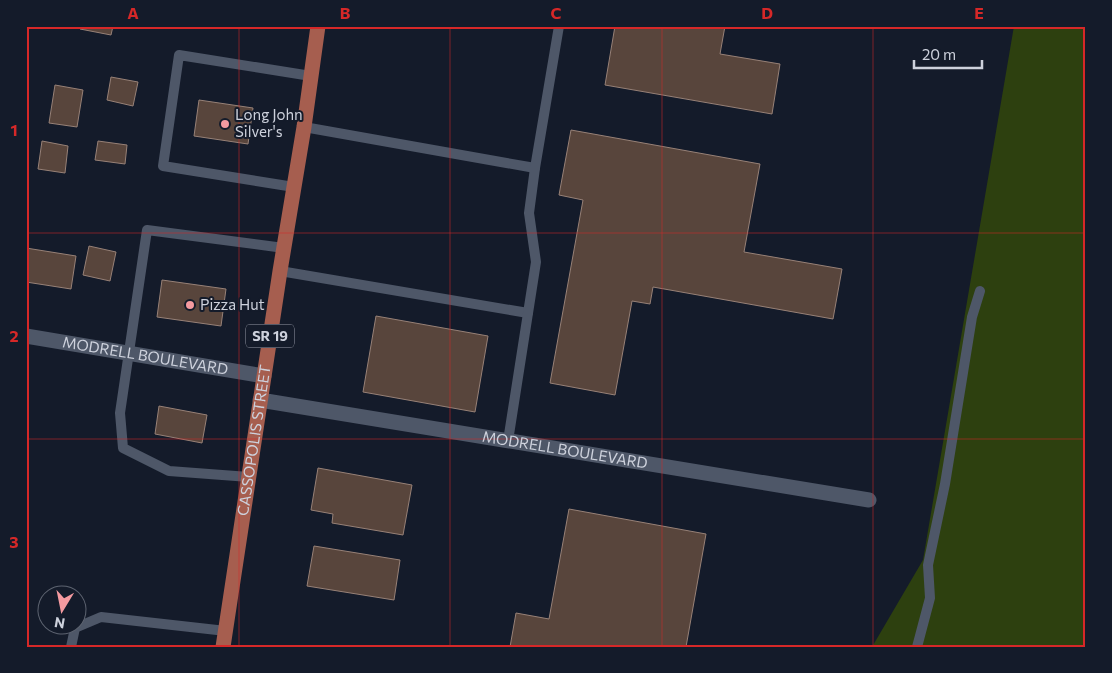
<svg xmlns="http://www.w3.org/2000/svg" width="1112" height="673" viewBox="0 0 1112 673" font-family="Commissioner,sans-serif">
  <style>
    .green { fill: #2d400f }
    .building { fill: #58453c; stroke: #978177 }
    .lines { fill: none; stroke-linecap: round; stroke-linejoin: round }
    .service { stroke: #4e5768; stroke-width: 10 }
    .minor { stroke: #4e5768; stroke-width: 15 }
    .primary { stroke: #a65e4f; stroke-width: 15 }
    .grid { fill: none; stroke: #d62828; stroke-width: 1; stroke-opacity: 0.55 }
    .poi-dot { fill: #f49aa0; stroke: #141b2a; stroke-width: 2 }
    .labels { text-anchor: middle; stroke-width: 4; stroke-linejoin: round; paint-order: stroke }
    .shield { fill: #141b2a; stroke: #969aa7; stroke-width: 1 }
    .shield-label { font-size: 14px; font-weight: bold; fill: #cdd1dc }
    .poi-label { font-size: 15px; fill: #cdd1dc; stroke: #141b2a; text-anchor: start }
    .street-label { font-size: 15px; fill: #cdd1dc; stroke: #141b2a }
    .neatline { fill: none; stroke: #d62828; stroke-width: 2 }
    .grid-label { font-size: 16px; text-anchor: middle; font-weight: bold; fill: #d62828 }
  </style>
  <rect width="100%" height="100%" fill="#141b2a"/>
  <path class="green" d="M1014,26H1086V647H872L923,560Z"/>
  <g class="building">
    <path d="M81,26H113L111,35L80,29Z"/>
    <path d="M615,26H725L720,54L780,64L772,114L605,85Z"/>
    <path d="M111,77L138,82L133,106L107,100Z"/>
    <path d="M55,85L83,90L77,127L49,123Z"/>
    <path d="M199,100L253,108L248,144L194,136Z"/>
    <path d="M571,130L760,164L744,252L842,269L833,319L653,287L650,304L632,301L615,395L550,383L583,200L559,195Z"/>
    <path d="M42,141L68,146L65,173L38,169Z"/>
    <path d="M98,141L127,145L125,164L95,160Z"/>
    <path d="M89,246L116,252L110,281L83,275Z"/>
    <path d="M26,248L76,256L71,289L26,282Z"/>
    <path d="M162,280L226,289L221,326L157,317Z"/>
    <path d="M376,316L488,336L475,412L363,392Z"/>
    <path d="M159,406L207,415L202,443L155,434Z"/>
    <path d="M318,468L412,485L403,535L332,523L333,514L311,510Z"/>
    <path d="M569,509L706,534L686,647H510L516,613L549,619Z"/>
    <path d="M314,546L400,560L394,600L307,586Z"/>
  </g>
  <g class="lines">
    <g class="service">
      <path d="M304,127L535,168"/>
      <path d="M294,187L163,166L179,55L311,76"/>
      <path d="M280,271L528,313"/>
      <path d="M508,441L536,262L529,213L535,168L559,26"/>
      <path d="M249,477L169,471L123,448L120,413L147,230L284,248"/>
      <path d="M71,647L75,628L101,617L226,631"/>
      <path d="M917,647L930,598L928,565L945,484L972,317L980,291"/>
    </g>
    <g class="minor">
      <path id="s1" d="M26,336L264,376"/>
      <path id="s2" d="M260,400L869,500"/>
    </g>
    <path class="primary" id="s3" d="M223,647L280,271L304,127L318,26"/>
  </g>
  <path class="grid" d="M239,26V647M450,26V647M662,26V647M873,26V647M26,233H1086M26,439H1086"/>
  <g class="poi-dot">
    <circle cx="225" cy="124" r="5"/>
    <circle cx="190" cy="305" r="5"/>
  </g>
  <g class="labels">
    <rect class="shield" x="246" y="324.5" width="48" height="23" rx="4"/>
    <g class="shield-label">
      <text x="270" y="341">SR 19</text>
    </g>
    <g class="poi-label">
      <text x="235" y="120">Long John<tspan x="235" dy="17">Silver's</tspan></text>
      <text x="200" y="310">Pizza Hut</text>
    </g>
    <g class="street-label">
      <text dy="5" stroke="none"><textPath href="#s1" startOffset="121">MODRELL BOULEVARD</textPath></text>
      <text dy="5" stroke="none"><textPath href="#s3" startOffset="209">CASSOPOLIS STREET</textPath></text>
      <text dy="5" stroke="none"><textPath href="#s2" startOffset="309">MODRELL BOULEVARD</textPath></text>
    </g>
  </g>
  <rect width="1112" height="673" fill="none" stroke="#141b2a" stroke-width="55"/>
  <g transform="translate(62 610) rotate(190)"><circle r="24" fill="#141b2a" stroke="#5e6471"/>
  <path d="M0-4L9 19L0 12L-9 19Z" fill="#f49aa0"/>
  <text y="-8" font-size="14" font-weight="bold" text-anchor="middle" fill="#cdd1dc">N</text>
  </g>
  <path d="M914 60v8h68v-8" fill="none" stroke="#cdd1dc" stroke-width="2.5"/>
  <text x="922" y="60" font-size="15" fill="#cdd1dc" stroke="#141b2a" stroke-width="4" paint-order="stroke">20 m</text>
  <rect x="28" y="28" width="1056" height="618" class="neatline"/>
  <g class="grid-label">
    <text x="133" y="19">A</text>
    <text x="345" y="19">B</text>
    <text x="556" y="19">C</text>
    <text x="767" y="19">D</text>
    <text x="979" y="19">E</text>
    <text x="14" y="136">1</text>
    <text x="14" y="342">2</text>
    <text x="14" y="548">3</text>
  </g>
</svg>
